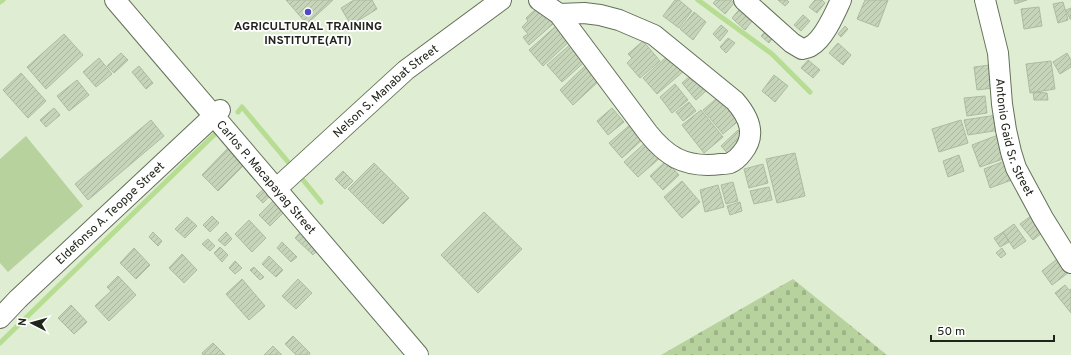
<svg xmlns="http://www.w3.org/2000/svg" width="1071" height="355" viewBox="0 0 1071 355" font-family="Overpass,sans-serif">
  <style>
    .cemetery { fill: url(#cemetery-stones) }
    .pitch { fill: #b7d29d }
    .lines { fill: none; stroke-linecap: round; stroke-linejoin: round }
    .stream { stroke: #b7dd92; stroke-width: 5 }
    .building { fill: url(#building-hatch); stroke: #adbba1 }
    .minor-casing { stroke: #647159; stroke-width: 22 }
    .minor { stroke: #fff; stroke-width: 20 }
    .poi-dot { fill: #514bc2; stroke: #fff; stroke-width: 1.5 }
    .labels { text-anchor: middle; stroke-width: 3.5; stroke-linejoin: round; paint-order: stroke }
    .poi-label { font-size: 12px; font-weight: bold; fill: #20251b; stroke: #fff }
    .street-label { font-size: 12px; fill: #20251b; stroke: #fff }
  </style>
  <defs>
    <pattern id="cemetery-stones" width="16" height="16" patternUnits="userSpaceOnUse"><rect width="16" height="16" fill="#b7d29d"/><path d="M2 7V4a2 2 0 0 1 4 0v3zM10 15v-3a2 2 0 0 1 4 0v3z" fill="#9db487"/></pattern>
    <pattern id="building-hatch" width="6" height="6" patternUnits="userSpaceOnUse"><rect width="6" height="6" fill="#c6d4b9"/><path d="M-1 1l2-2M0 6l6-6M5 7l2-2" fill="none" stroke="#aab69e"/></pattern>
  </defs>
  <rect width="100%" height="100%" fill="#dfeed3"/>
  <path class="cemetery" d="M793,279L887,355H661Z"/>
  <path class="pitch" d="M26,136L83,206L8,272L0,263V159Z"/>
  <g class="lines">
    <g class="stream">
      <path d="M698,0L772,54L810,92"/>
      <path d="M0,2L3,0"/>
      <path d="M238,112L242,107L294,169"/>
      <path d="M299,175L321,202"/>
      <path d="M0,343L217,132"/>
    </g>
  </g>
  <g class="building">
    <path d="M286,0H333L307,24Z"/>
    <path d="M354,0H372L377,9L351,25L341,8Z"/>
    <path d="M675,0H679L692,11L679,28L663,16Z"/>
    <path d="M716,0H731L734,3L725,14L713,3Z"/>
    <path d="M778,0H787L789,2L785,6Z"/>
    <path d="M815,0H822L825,3L817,13L809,7Z"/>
    <path d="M865,0H888L878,27L857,19Z"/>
    <path d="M1014,0H1027L1015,4Z"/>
    <path d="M1063,2L1068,20L1058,23L1053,4Z"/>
    <path d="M743,5L756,16L745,30L732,18Z"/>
    <path d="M538,7L553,24L529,45L523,37L528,34L522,27L528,21L526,18Z"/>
    <path d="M1039,7L1042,26L1024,29L1021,9Z"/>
    <path d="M1071,8V19H1070L1066,10Z"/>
    <path d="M694,12L706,22L693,40L680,29Z"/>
    <path d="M803,15L810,21L801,31L794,25Z"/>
    <path d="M557,25L571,40L543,66L529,50Z"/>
    <path d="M721,25L728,31L720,41L713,34Z"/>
    <path d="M845,26L848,29L841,37L838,34Z"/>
    <path d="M768,29L775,35L769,43L761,36Z"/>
    <path d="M64,34L83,55L46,89L27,67Z"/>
    <path d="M728,38L735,43L726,53L720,47Z"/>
    <path d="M643,41L660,61L640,78L627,63L632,58L628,54Z"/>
    <path d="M573,42L588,59L562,82L547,65Z"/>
    <path d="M838,43L851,55L843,65L829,53Z"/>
    <path d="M121,53L128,60L114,73L107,66Z"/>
    <path d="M671,53L685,70L657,94L643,78Z"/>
    <path d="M1067,53L1071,60V67L1060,74L1053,62Z"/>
    <path d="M99,58L112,74L96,87L83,72Z"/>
    <path d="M808,60L820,70L813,78L801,68Z"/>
    <path d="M1051,61L1055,89L1030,93L1026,64Z"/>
    <path d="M587,64L601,79L573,105L560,90Z"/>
    <path d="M990,65L993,88L977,90L974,67Z"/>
    <path d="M139,66L153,83L146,89L132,72Z"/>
    <path d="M21,73L46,101L28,118L3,90Z"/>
    <path d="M774,75L788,86L775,102L762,91Z"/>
    <path d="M689,77L692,81L696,77L707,90L696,100L682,83Z"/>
    <path d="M77,80L89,95L69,111L57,96Z"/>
    <path d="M675,84L688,100L672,113L660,97Z"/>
    <path d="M1033,92L1047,93L1048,100H1034Z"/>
    <path d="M722,94L742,118L723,134L703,110Z"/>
    <path d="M985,96L987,113L967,116L964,98Z"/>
    <path d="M689,102L696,111L683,121L676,112Z"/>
    <path d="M54,108L60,115L46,127L40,120Z"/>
    <path d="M612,108L624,122L608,135L597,121Z"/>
    <path d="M701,110L723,137L704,153L682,125Z"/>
    <path d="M997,115L1000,130L968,135L964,120Z"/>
    <path d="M151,120L164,136L88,200L75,184Z"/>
    <path d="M961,120L968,143L939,152L932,129Z"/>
    <path d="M631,124L643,139L622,158L609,143Z"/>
    <path d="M738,130L747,140L730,156L721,146Z"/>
    <path d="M998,135L1006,158L980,167L972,145Z"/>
    <path d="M647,141L661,157L638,177L624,162Z"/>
    <path d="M230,146L246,163L218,191L202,175Z"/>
    <path d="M795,153L805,196L777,203L766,159Z"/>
    <path d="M959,155L964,171L948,177L943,161Z"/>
    <path d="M1010,159L1017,178L990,188L984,169Z"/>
    <path d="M666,161L679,175L663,190L650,176Z"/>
    <path d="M374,163L409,198L383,224L348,189Z"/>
    <path d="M763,164L768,183L749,188L744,169Z"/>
    <path d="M343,171L353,181L345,189L335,179Z"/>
    <path d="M682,181L700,202L682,218L664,197Z"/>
    <path d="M733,182L738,201L726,204L721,185Z"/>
    <path d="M268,185L274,191L263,203L256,196Z"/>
    <path d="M718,185L724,207L705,212L700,190Z"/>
    <path d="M769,187L772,200L754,204L750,191Z"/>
    <path d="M274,200L285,211L270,226L259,215Z"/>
    <path d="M740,202L742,211L730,215L727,206Z"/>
    <path d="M484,212L522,249L478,293L441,255Z"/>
    <path d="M1035,213L1047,229L1033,240L1020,224Z"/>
    <path d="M212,216L219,223L210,232L203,225Z"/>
    <path d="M187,217L197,226L185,238L175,229Z"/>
    <path d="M249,220L266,238L252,252L235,234Z"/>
    <path d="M1014,224L1026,241L1014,249L1003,232Z"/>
    <path d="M303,229L321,247L313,255L295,238Z"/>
    <path d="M153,232L162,241L158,246L149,237Z"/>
    <path d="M226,232L232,239L225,246L218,240Z"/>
    <path d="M1003,232L1009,242L1000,247L994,238Z"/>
    <path d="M208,239L215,246L210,251L202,244Z"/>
    <path d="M282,242L297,257L291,262L277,248Z"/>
    <path d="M220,247L228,255L222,262L214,253Z"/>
    <path d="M134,248L150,265L136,279L120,263Z"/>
    <path d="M1002,248L1006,254L1001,258L996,253Z"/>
    <path d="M182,254L197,270L184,283L169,268Z"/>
    <path d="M269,256L283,270L276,277L262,264Z"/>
    <path d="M1057,259L1068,273L1052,285L1042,271Z"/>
    <path d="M235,261L242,268L235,274L229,268Z"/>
    <path d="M254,267L264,277L260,280L250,270Z"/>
    <path d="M118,276L136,295L109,321L95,306L111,291L107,287Z"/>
    <path d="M242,279L265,306L249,320L226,294Z"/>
    <path d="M298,279L312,293L296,309L282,296Z"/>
    <path d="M1065,285L1069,290L1071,289V313L1055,293Z"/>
    <path d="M71,305L87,322L74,334L58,318Z"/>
    <path d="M293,336L310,353L309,355H296L285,344Z"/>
    <path d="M213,343L225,355H203L202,353Z"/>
    <path d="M273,346L282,355H264Z"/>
  </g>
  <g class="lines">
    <defs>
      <g id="minor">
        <path id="s1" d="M115,0L418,355"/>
        <path d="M539,0L559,14L648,133C656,143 665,152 676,158C690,165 706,166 721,164C724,164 728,164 730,163C735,161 739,157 742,153C757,135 749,117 735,101L654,35L619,20L600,15L584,13L559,14"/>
        <path d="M744,0L792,43L802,49C805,48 809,48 811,46C824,39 835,13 841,0"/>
        <path id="s2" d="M985,0L998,53L1002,104L1006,130L1011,152L1016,168L1043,218L1071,263"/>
        <path id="s3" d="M276,189L406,70L501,0"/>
        <path id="s4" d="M0,318L18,299L220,110"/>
      </g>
    </defs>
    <use href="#minor" class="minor-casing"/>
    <use href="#minor" class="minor"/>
  </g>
  <circle class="poi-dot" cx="308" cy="12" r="4"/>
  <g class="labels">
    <g class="poi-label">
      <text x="308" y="30">AGRICULTURAL TRAINING<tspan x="308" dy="14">INSTITUTE(ATI)</tspan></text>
    </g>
    <g class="street-label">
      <text dy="4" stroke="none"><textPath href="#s3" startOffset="147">Nelson S. Manabat Street</textPath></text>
      <text dy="4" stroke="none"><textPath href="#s2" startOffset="141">Antonio Gaid Sr. Street</textPath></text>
      <text dy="4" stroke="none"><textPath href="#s1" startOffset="233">Carlos P. Macapayag Street</textPath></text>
      <text dy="4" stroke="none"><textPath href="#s4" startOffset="152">Eldefonso A. Teoppe Street</textPath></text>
    </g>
  </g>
  <g transform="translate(32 323) rotate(276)" stroke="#ffffff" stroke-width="3" paint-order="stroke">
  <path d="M0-3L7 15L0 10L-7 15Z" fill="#20251b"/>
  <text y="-6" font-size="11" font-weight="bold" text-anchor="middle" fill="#20251b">N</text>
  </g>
  <path d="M931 335v6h123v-6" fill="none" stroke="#20251b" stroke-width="2"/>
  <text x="937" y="335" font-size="12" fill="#20251b" stroke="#ffffff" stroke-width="3" paint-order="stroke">50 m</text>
</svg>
